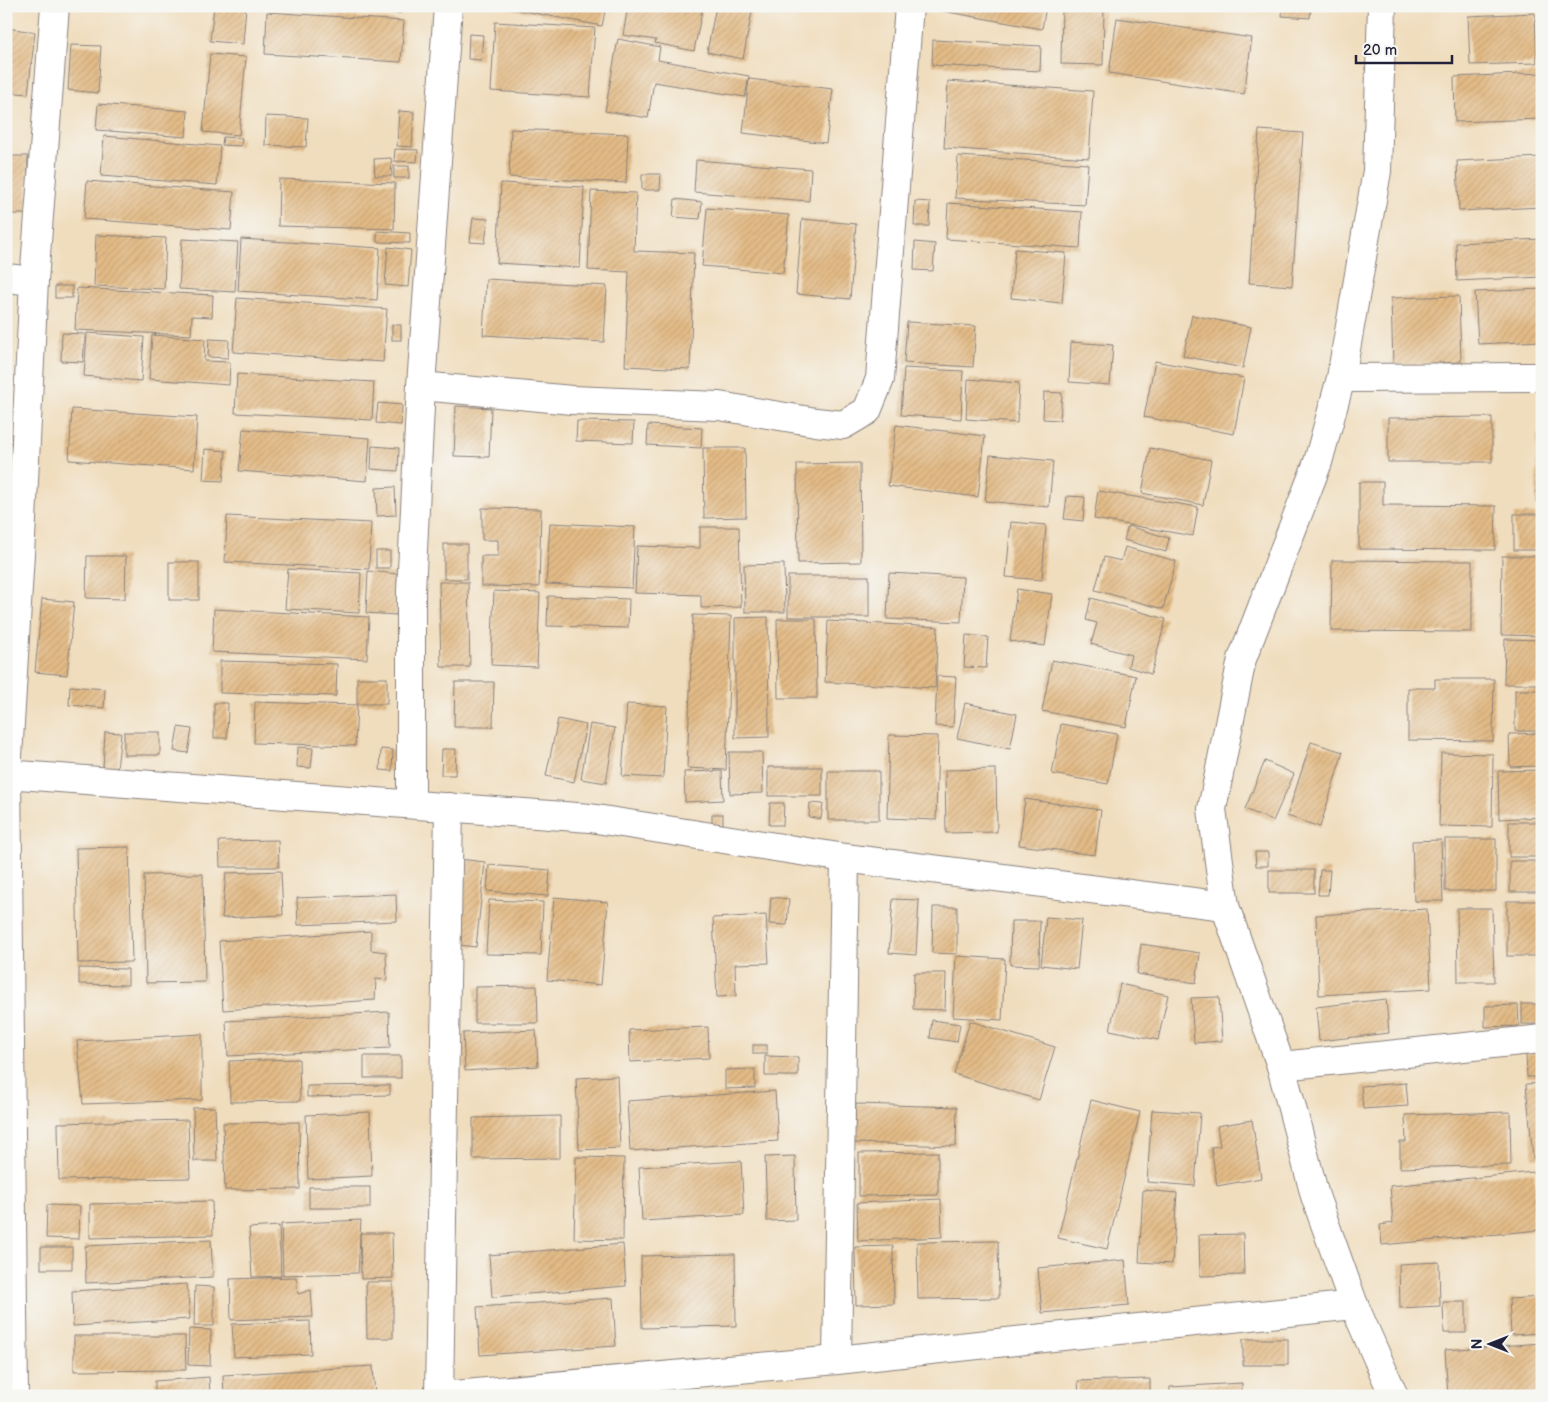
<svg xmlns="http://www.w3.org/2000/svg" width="1548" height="1402" viewBox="0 0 1548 1402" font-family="'Balsamiq Sans',sans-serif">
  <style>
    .building { fill: url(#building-hatch) }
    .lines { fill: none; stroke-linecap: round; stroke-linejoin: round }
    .minor-casing { stroke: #89807c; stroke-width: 30 }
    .tertiary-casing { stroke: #89807c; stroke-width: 30 }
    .minor { stroke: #fff; stroke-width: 28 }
    .tertiary { stroke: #fff; stroke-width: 28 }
  </style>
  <defs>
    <pattern id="building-hatch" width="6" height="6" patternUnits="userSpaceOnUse" patternTransform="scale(1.25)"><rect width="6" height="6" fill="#e3bb86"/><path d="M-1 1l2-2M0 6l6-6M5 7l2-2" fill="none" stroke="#c2a075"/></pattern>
  </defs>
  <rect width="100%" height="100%" fill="#f6f6f2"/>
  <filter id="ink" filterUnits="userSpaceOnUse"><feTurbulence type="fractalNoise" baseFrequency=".02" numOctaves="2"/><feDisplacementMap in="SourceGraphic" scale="10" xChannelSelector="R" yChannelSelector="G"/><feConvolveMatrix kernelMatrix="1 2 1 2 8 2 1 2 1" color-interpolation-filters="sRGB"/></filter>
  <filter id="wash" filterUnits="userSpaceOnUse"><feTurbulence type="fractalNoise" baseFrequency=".0096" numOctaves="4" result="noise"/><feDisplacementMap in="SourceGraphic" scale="20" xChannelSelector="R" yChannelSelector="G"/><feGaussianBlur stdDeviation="1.12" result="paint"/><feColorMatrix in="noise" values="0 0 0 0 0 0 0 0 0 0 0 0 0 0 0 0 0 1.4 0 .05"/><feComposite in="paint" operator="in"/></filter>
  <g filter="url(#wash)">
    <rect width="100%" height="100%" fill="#f0ddbd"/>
    <g id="blocks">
      <g class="building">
        <path d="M214,6H246L243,44L210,41Z"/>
        <path d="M332,6H401V13L332,10Z"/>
        <path d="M508,6H606L602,26L508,8Z"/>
        <path d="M628,6H703L694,51L655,43L656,40L623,35Z"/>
        <path d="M716,6H753L743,59L707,52Z"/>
        <path d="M937,6H1046L1042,29L937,10Z"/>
        <path d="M1062,6H1104L1103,65L1061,64Z"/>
        <path d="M1257,6H1270V9Z"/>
        <path d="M1283,6H1311L1310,18L1282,16Z"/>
        <path d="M267,12L404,21L401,62L265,54Z"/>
        <path d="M1535,13L1537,63L1470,65L1468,16Z"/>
        <path d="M1117,18L1252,38L1244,94L1109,73Z"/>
        <path d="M495,22L595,28L590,97L491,91Z"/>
        <path d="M6,28L35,32L28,94L6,92Z"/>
        <path d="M469,34L483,35L481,60L468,59Z"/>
        <path d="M618,39L660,47L658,60L749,76L745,97L654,82L648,118L605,111Z"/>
        <path d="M933,40L1041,46L1040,71L932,65Z"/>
        <path d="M71,45L101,46L98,93L68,90Z"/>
        <path d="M210,54L246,57L239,135L203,132Z"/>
        <path d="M1542,73V119L1455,122L1454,77Z"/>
        <path d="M749,79L833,89L826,143L743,133Z"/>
        <path d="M948,81L1093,91L1089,158L944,148Z"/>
        <path d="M98,104L188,111L186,137L96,130Z"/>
        <path d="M399,111L414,112L412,147L397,146Z"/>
        <path d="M266,116L308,118L306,147L265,145Z"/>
        <path d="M511,129L628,134L626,183L509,177Z"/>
        <path d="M1259,130L1303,133L1292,286L1249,283Z"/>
        <path d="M104,136L220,146L217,185L101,176Z"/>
        <path d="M223,137L242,138L241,146L222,145Z"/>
        <path d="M395,149L418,150L417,162L394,161Z"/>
        <path d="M6,156H28L27,214H6Z"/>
        <path d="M958,156L1088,164L1085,205L955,198Z"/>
        <path d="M1542,157V207L1459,211L1457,161Z"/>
        <path d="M391,158L392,176H375L374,159Z"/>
        <path d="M696,160L811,169L809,201L694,192Z"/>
        <rect x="394" y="166" width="15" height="12"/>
        <path d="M642,174H661L660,190H642Z"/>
        <path d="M279,179L395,183L394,229L278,226Z"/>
        <path d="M87,181L234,192L231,230L84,219Z"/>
        <path d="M501,183L584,187L580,268L497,263Z"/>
        <path d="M591,191L636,193L634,251L694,253L690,369L625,366L629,272L588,270Z"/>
        <path d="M675,199L702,202L700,219L673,217Z"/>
        <path d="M915,201L930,202L929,226H914Z"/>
        <path d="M948,203L1082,212L1080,248L946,239Z"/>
        <path d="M707,208L789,215L783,273L702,266Z"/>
        <path d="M473,218L488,219L485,243L470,242Z"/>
        <path d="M802,219L856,224L850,299L796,294Z"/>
        <path d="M377,231L410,233V243L377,242Z"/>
        <path d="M96,235L166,238L164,289L94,286Z"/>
        <path d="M182,239L238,242L235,292L179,289Z"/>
        <path d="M241,239L380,248L377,300L238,291Z"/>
        <path d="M1542,239V277L1457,281L1456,243Z"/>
        <path d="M915,242L935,244L933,271L914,270Z"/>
        <path d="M388,247L411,250L408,287L385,285Z"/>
        <path d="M1015,249L1066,253L1062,303L1011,298Z"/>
        <path d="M486,279L607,286L604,342L483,335Z"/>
        <rect x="55" y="286" width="17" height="12"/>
        <path d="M77,288L213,295L212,317L192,316L191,335L75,330Z"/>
        <path d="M1542,289V341L1478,344L1475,292Z"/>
        <path d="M1459,296L1461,362L1393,365L1391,298Z"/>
        <path d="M237,298L387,309L383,362L233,352Z"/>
        <path d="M1192,315L1251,327L1243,368L1183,356Z"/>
        <path d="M907,322L976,326L973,367L904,363Z"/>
        <rect x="392" y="325" width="9" height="15"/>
        <path d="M62,333L85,334L83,362L61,361Z"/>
        <path d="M87,333L144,337L141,381L84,376Z"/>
        <path d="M152,335L205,339L204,361L230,362L229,385L149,379Z"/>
        <path d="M209,339L229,340L228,358L208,357Z"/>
        <path d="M1071,342L1113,345L1110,385L1069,382Z"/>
        <path d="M1155,361L1244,378L1234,434L1144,417Z"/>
        <path d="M904,368L963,371L961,419L901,415Z"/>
        <path d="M237,374L374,382L372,420L235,413Z"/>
        <path d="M968,379L1019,383L1017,423L966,419Z"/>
        <path d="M1044,392L1062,393L1060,420L1043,419Z"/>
        <path d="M378,403L402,405L401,425L376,423Z"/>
        <path d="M456,406L491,408L489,457L454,456Z"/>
        <path d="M72,409L197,417L194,469L69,460Z"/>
        <path d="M1492,417V462H1388V418Z"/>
        <path d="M577,421L634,422L633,443L576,441Z"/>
        <path d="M648,425L702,428L701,448L647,445Z"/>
        <path d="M896,425L985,436L978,497L888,486Z"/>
        <path d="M243,429L370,438L367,481L239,471Z"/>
        <path d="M1537,435H1542V502H1536Z"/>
        <path d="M372,446L399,448L398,471L371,469Z"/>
        <path d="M703,448H745L746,517L704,518Z"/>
        <path d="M1150,448L1211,460L1203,505L1142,493Z"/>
        <path d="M205,449L226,451L223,481L203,480Z"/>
        <path d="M990,455L1053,461L1049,507L985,501Z"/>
        <path d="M860,463L861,562L798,563L797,464Z"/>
        <path d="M1359,482H1383V505L1496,506L1495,550L1359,549Z"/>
        <path d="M395,487L396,515L377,516L376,488Z"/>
        <path d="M1098,491L1198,507L1193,536L1094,519Z"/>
        <path d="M1067,496L1085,497L1083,521L1064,519Z"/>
        <path d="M482,508L541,509L539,587L481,586V556H498V540H482Z"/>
        <rect x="1514" y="514" width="28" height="36"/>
        <path d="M227,516L371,523L369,569L225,562Z"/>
        <path d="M1011,522L1046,525L1042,580L1006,577Z"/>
        <path d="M550,523L635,527L632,588L546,584Z"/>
        <path d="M1128,526L1169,538L1166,552L1124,540Z"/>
        <path d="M700,527H739L741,607L701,608V595L635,593L637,546L700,548Z"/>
        <rect x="444" y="544" width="23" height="35"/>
        <path d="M1125,547L1176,561L1163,609L1095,590L1104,557L1121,561Z"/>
        <rect x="376" y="551" width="14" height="17"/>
        <path d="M87,556H126L125,599L86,598Z"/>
        <path d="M1502,556H1542V636L1501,635Z"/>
        <path d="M1332,560L1472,561V632L1331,631Z"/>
        <rect x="169" y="562" width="30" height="38"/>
        <path d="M784,564L785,612H745L744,565Z"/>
        <path d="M288,569L361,573L359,613L285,609Z"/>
        <path d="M368,571L399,574L396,615L366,613Z"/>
        <path d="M889,573L963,577L961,622L887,619Z"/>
        <rect x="788" y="576" width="81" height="41"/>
        <path d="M439,582H468L470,667H441Z"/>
        <path d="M1017,589L1052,594L1045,646L1010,641Z"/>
        <path d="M494,591L540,593L537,667L491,665Z"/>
        <path d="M548,596L629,599L628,628L547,626Z"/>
        <path d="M1091,598L1166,619L1151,674L1128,667L1131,655L1091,644L1097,623L1086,620Z"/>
        <path d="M42,599L74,602L67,675L35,672Z"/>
        <path d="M214,609L369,617L367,659L212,652Z"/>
        <path d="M693,615L731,616L726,770L687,768Z"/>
        <path d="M768,617L769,737L735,738V618Z"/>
        <path d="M777,619H816L817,698H778Z"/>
        <path d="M828,621L938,627L935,688L825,682Z"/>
        <path d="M966,635L988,637L986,668L964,667Z"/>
        <path d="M1505,639L1542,640V684H1504Z"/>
        <path d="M1052,660L1136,676L1126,727L1042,711Z"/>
        <path d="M220,661L337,664L336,696L220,693Z"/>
        <path d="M937,676L956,677L953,727L935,726Z"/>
        <rect x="357" y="678" width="30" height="26"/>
        <path d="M1435,679H1494L1493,741L1408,740V688H1435Z"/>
        <path d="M455,682H494L493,727H454Z"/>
        <path d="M70,686L105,689L104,708L69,705Z"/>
        <rect x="1515" y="690" width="27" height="41"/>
        <path d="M255,702L357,705L355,746L254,743Z"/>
        <path d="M214,703H228L227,738H214Z"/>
        <path d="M965,703L1017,714L1010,749L957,738Z"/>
        <path d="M627,704L667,706L663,778L622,776Z"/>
        <path d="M558,719L586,725L574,782L546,776Z"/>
        <path d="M590,724L615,728L606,783L581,779Z"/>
        <path d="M1061,724L1117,734L1108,784L1052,774Z"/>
        <path d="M178,727L192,729L188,753L174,751Z"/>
        <path d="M105,732L121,733L117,769L103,768Z"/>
        <rect x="124" y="732" width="36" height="23"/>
        <path d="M1542,733V766L1510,767L1509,734Z"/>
        <path d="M889,735L938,736L936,820L887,818Z"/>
        <path d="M1311,742L1343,752L1320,827L1287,816Z"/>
        <path d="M298,747L313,748L311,768L297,767Z"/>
        <path d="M381,749L393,750L392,771L380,770Z"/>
        <path d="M442,749H456L455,775H441Z"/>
        <path d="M729,752H762L763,793L730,794Z"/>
        <path d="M1441,753L1493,754L1492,827L1439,826Z"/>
        <path d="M1265,761L1294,774L1273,821L1245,809Z"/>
        <rect x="768" y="767" width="54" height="29"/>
        <path d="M996,769L997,832L946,833L945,770Z"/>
        <path d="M1542,770V817L1499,819L1498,771Z"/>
        <path d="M722,771L723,800L685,802L684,772Z"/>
        <rect x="828" y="771" width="51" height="49"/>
        <path d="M1025,799L1101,810L1095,855L1019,845Z"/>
        <path d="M770,803H784L783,825H769Z"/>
        <path d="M810,803L823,804L821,819L809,817Z"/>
        <path d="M712,814H723V824L712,825Z"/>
        <rect x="1509" y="822" width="33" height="35"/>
        <rect x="1445" y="839" width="51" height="52"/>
        <path d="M278,840L279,867H220L219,841Z"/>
        <path d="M1441,840L1443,901H1414L1412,841Z"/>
        <path d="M129,847L132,962L78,963L76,848Z"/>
        <path d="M1255,852H1268V866H1256Z"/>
        <path d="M459,859L485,862L476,947L450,944Z"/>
        <rect x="1510" y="861" width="32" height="31"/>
        <path d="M489,865L550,870L548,896L487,891Z"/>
        <rect x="1269" y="870" width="45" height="23"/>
        <path d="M1320,870H1330L1328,895H1318Z"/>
        <path d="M281,871L283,915L222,918L226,873Z"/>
        <path d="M203,874L205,982L146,983L144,875Z"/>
        <path d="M396,894L397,921L298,925L297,898Z"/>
        <path d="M554,897L608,902L601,985L547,980Z"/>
        <path d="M771,897L789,899L787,925L769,924Z"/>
        <path d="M893,899L919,900L916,955L889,953Z"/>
        <path d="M489,900L543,902L541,955L486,954Z"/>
        <rect x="1507" y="901" width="35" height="55"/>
        <path d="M933,907H957V954L932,953Z"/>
        <path d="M1457,908H1492L1494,982H1458Z"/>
        <path d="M1427,909L1431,989L1319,995L1316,915Z"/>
        <path d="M766,915L769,963L735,964L736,996L717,997L713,918Z"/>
        <path d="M1046,917L1082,920L1077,969L1041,965Z"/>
        <path d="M1011,921H1040L1039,966L1010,965Z"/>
        <path d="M371,931V950L386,952L387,980L376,979L375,1000L223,1010L219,941Z"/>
        <path d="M1141,944L1200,953L1196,983L1137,974Z"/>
        <path d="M956,956L1005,959L1002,1020L953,1017Z"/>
        <path d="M79,968L128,969V985L79,984Z"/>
        <path d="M914,973H946L945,1010L913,1009Z"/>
        <path d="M1120,984L1168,995L1158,1040L1110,1030Z"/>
        <path d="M537,986L538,1023H475V987Z"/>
        <path d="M1219,997L1222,1041L1194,1043L1191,998Z"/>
        <path d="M1386,999L1389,1033L1319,1041L1316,1007Z"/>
        <rect x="1522" y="1004" width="17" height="20"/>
        <path d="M1518,1005L1519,1026L1485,1027V1006Z"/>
        <path d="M389,1012L390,1048L228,1056L226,1021Z"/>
        <path d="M932,1020L960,1024L957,1042L930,1038Z"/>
        <path d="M970,1021L1055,1047L1039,1100L954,1074Z"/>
        <path d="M708,1027L709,1058L630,1062L629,1030Z"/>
        <path d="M536,1030L538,1066L465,1071L463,1033Z"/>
        <path d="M202,1034V1100L83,1104L77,1041Z"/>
        <rect x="753" y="1045" width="14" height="9"/>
        <path d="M1542,1053V1077H1527L1526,1054Z"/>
        <rect x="364" y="1056" width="37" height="22"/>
        <path d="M765,1056L798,1057V1076H765Z"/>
        <path d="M299,1059L300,1101L230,1102L229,1061Z"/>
        <path d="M755,1069V1088L725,1089V1070Z"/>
        <path d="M617,1076L620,1148L579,1150L576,1078Z"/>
        <path d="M1406,1083L1408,1106L1363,1109L1361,1086Z"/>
        <path d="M1542,1083V1157L1533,1158L1526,1084Z"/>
        <path d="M390,1085V1095L307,1097V1086Z"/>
        <path d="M775,1091L778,1141L630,1151L627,1101Z"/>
        <path d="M1091,1100L1140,1112L1107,1249L1058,1238Z"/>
        <path d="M856,1104L957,1107L956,1146L854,1143Z"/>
        <path d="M215,1107L217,1161H194L193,1108Z"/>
        <path d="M1152,1110L1200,1113L1195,1186L1147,1182Z"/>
        <path d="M370,1112L372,1176L308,1179L306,1115Z"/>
        <path d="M1510,1112L1511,1165L1400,1168V1142H1406L1405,1115Z"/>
        <path d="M560,1116V1158L473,1159V1118Z"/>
        <path d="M188,1120L190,1178L59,1180L58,1123Z"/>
        <path d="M1252,1120L1261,1178L1217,1186L1211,1147L1220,1146L1217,1126Z"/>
        <path d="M299,1122L300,1189L225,1190L223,1123Z"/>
        <path d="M938,1152V1195L859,1196V1153Z"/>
        <path d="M795,1156L796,1220L767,1221L765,1157Z"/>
        <path d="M576,1157L624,1158L623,1240L574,1239Z"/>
        <path d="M741,1161L744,1215L642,1221L639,1167Z"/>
        <path d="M1534,1172L1540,1230L1382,1245L1380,1225L1393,1223L1390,1186Z"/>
        <rect x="309" y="1187" width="61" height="21"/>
        <path d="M1143,1190L1177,1193L1172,1264L1139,1262Z"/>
        <path d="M941,1199L942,1237L858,1241L857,1203Z"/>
        <path d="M212,1201L213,1235L90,1238V1204Z"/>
        <path d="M47,1205L80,1206L79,1239L46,1238Z"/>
        <path d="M361,1220L358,1273L283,1275L281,1224Z"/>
        <path d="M279,1226L281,1276L252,1277L249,1228Z"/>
        <path d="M360,1233H392L393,1278L361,1279Z"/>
        <path d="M1243,1234L1244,1275L1200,1276L1199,1235Z"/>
        <path d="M211,1240L213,1277L86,1283L85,1246Z"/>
        <path d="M998,1241L999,1298L918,1299L917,1242Z"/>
        <path d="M623,1244L626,1286L492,1297L489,1255Z"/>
        <path d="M893,1246L894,1304L856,1305L855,1247Z"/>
        <rect x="41" y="1247" width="31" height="22"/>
        <path d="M735,1254L736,1326L642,1328L641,1256Z"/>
        <path d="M1125,1260L1129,1305L1042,1313L1038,1268Z"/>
        <path d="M1439,1262L1440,1306L1400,1308L1399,1264Z"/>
        <path d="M296,1277L298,1294L311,1290L313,1317L231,1320L230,1279Z"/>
        <path d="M366,1282H393V1338H367Z"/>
        <path d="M187,1284L190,1319L73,1326L72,1291Z"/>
        <path d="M195,1286L214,1287V1326H194Z"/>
        <path d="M1542,1297V1333L1511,1335L1509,1299Z"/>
        <path d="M613,1298L616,1346L480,1355L477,1307Z"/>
        <path d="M1443,1302H1466V1333H1444Z"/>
        <path d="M310,1321L311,1354L234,1357L232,1324Z"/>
        <path d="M189,1329L211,1330L210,1366L188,1365Z"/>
        <path d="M74,1336H185L186,1370L74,1371Z"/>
        <rect x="1243" y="1339" width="45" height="26"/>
        <path d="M1542,1343V1393L1504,1396H1448L1445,1350Z"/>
        <path d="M373,1366L375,1396H224L223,1375Z"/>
        <path d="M209,1377L210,1396H155V1381Z"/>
        <path d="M1150,1379V1396H1079L1078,1381Z"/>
        <path d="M1242,1383V1396H1170V1387Z"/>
        <rect x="998" y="1394" width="69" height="2"/>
      </g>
    </g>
  </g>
  <g filter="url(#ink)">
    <use href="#blocks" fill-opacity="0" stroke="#89807c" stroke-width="1"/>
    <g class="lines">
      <defs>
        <g id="minor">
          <path d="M6,278L34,281"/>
          <path d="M1341,378L1542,377"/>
          <path d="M421,386L572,400L719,406L816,422L843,425L867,411L880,379L909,6"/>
          <path d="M6,774L590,818L845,858L1225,906"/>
          <path d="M411,804V591L421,386L448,6"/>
          <path d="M1281,1066L1542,1039"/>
          <path d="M837,1360L845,858"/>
          <path d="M14,1396L7,774L22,520L34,281L55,6"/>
          <path d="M439,1396L449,807"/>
          <path d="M444,1396L837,1360L1354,1305"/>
        </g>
        <path id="tertiary" d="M1382,6L1377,171L1341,378L1318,462L1242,659L1212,809L1225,906L1281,1066L1315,1196L1354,1305L1394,1396"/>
      </defs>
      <use href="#minor" class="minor-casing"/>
      <use href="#tertiary" class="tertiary-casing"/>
      <use href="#minor" class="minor"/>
      <use href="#tertiary" class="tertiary"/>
    </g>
  </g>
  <rect width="1548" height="1402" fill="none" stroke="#f6f6f2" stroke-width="25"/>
  <g transform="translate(1490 1344) rotate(270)" stroke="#f6f6f2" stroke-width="4" paint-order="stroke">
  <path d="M0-4L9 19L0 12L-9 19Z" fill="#22223b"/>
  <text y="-8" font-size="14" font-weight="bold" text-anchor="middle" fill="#22223b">N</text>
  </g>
  <path d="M1356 55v8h96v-8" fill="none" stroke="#22223b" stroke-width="2.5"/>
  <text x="1363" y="55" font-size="15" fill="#22223b" stroke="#f6f6f2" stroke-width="4" paint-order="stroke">20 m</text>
</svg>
